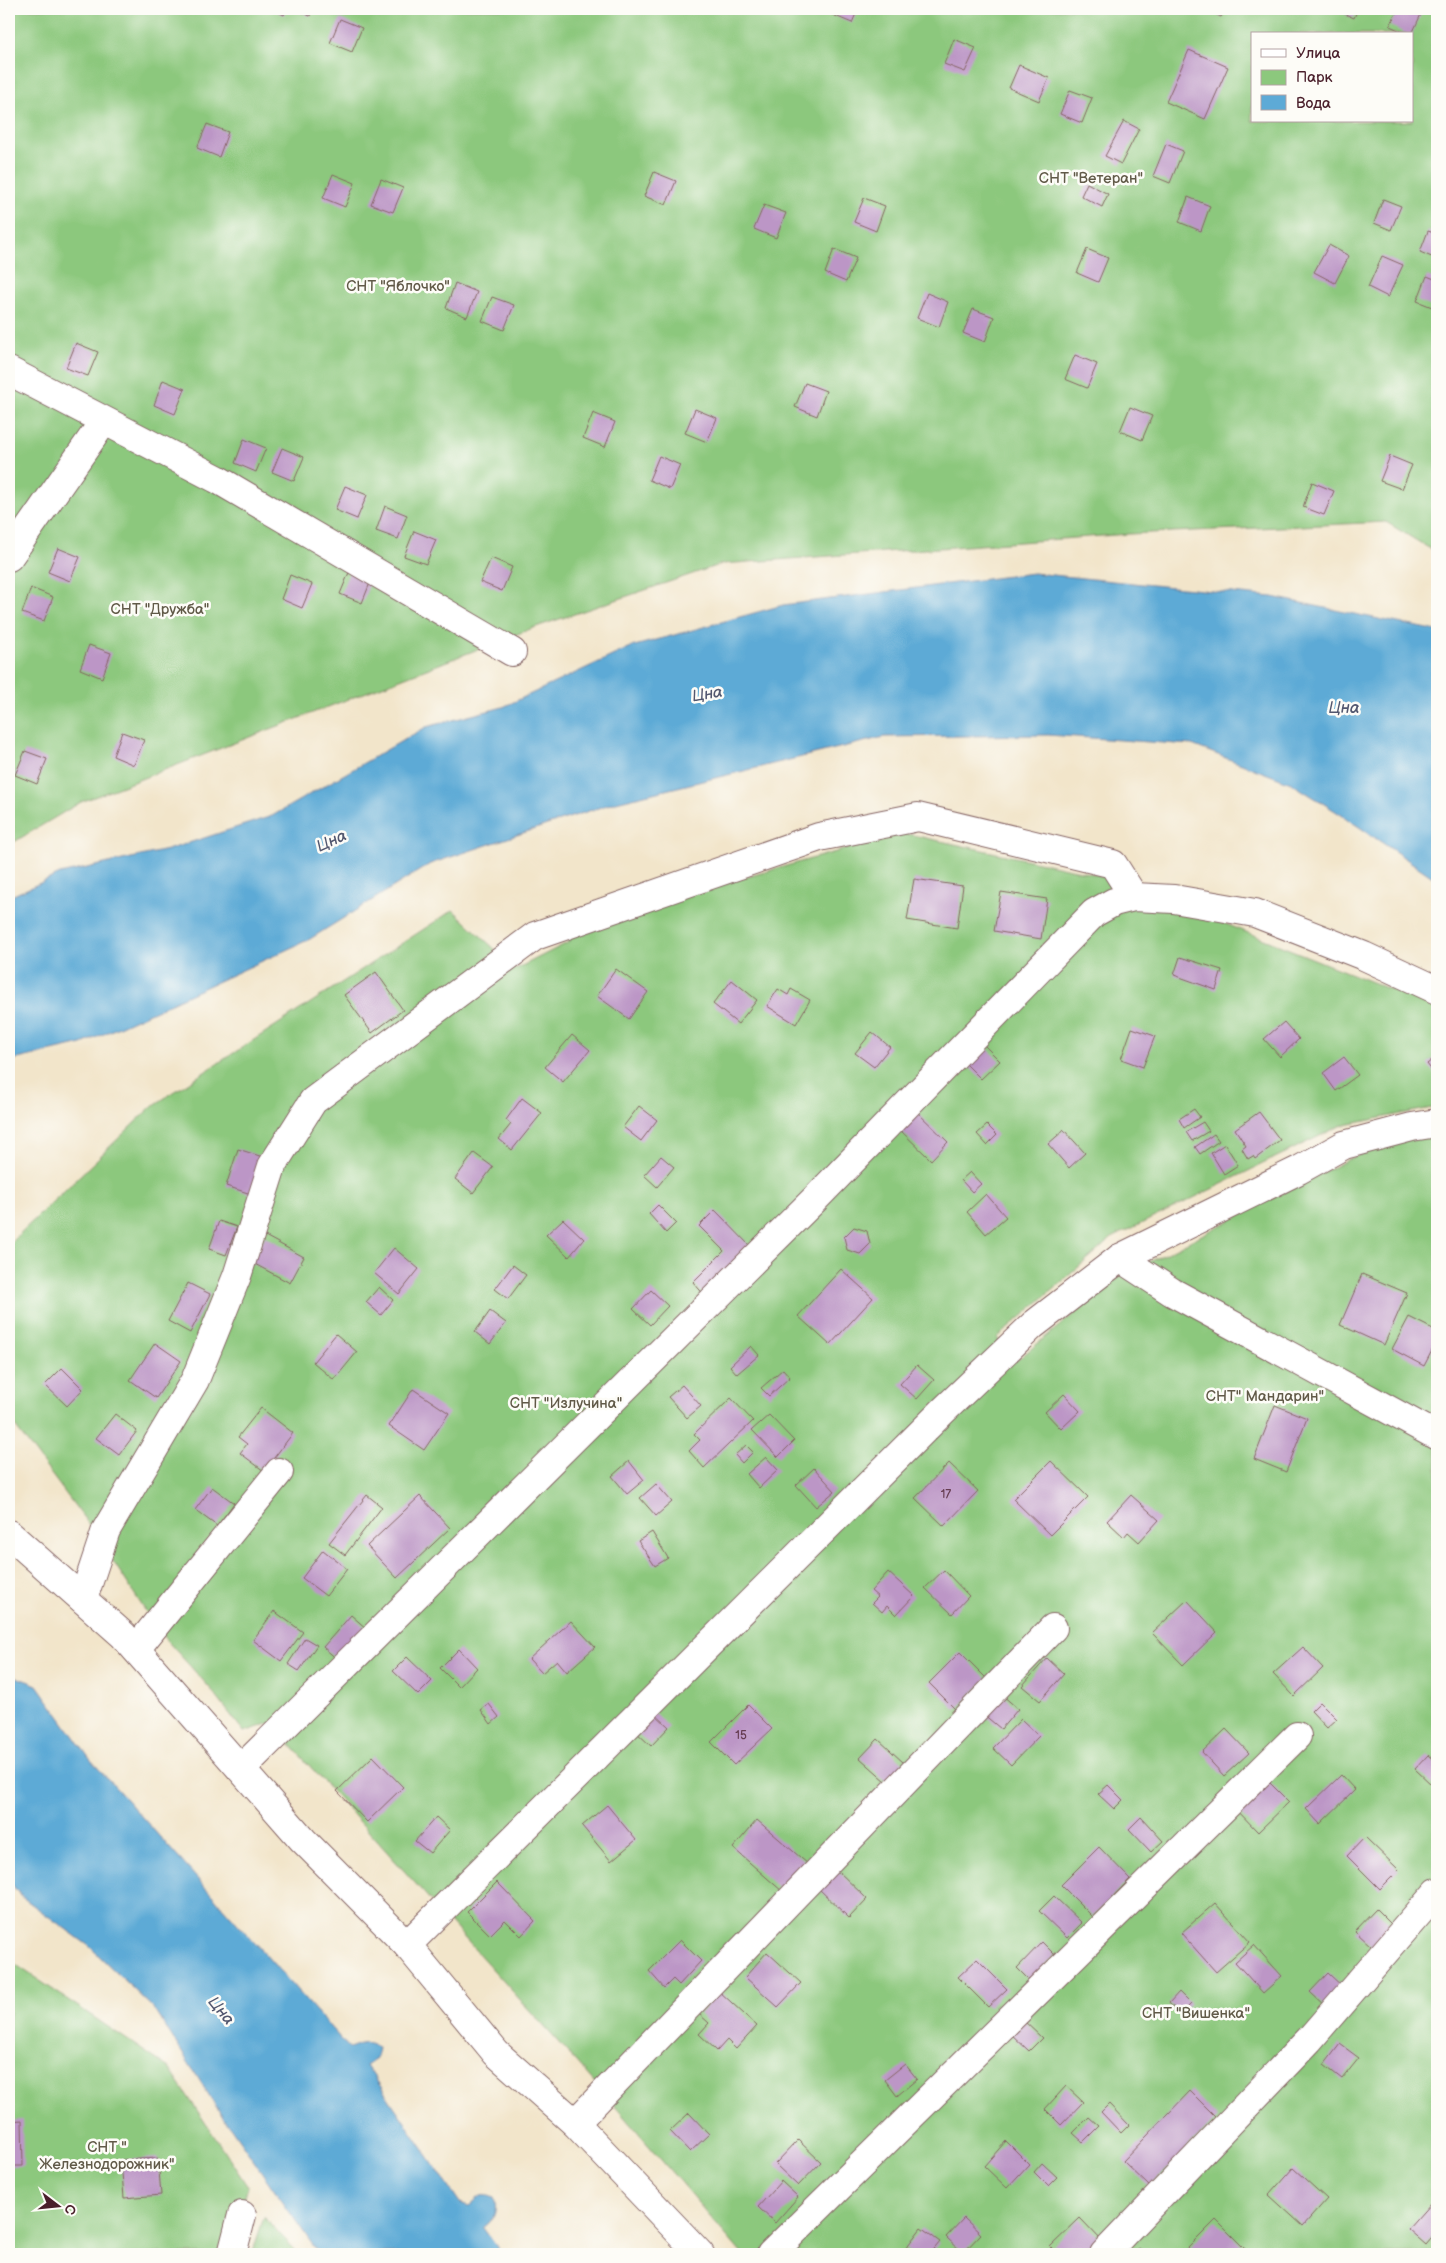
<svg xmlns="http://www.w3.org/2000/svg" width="1446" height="2263" viewBox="0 0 1446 2263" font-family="'Balsamiq Sans',sans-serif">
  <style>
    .green { fill: #8cc87d; stroke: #6b7454; fill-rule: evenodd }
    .water { fill: #5daad6; stroke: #546480 }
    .building { fill: #bc96c6 }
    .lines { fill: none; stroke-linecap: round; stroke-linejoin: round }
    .minor-casing { stroke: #856463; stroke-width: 30 }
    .minor { stroke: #fff; stroke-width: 28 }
    .labels { text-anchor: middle; stroke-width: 5; stroke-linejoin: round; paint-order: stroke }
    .number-label { font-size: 12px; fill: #663d52 }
    .park-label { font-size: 15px; fill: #615a48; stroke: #fdfcf7 }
    .water-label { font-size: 16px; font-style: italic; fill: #52576f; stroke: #fdfcf7 }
  </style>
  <rect width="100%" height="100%" fill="#fdfcf7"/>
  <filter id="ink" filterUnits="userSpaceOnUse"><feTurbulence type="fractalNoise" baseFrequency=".02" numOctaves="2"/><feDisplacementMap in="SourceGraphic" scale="10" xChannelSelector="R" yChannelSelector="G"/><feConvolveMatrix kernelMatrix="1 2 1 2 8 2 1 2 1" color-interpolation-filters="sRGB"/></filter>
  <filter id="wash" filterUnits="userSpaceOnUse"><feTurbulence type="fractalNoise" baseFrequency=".0096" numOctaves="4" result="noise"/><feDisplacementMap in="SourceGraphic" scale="20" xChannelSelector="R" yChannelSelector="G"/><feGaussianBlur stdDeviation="1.12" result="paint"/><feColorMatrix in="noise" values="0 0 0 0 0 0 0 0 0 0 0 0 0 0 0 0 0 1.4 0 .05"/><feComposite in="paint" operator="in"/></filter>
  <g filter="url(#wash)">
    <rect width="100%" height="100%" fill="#f2e5ca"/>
    <g class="green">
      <path d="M9,9H1437V553L1386,522L1129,534L722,564L533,628L81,802L9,845ZM1252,34H1412V121H1252Z"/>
      <path d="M903,833L1108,877L1437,1008V1107L1340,1126L1112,1238L997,1338L1016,1361L1118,1278L1351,1158L1409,1135L1437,1128V2254H742L595,2083L271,1723L244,1732L209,1687L160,1633L90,1526L9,1418V1244L151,1107L453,910L516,969L569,942L566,928Z"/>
      <path d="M9,1960L169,2068L248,2187L226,2254H9Z"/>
      <path d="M264,2217L299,2254H252Z"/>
    </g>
    <g class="water">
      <path d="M1033,573L1272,597L1437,631V880L1340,814L1291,783L1192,745L1048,735L884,737L616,802L430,864L310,939L82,1044L9,1061V897L60,874L167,850L272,816L426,727L503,707L631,647L783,605Z"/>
      <path d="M9,1674L37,1685L90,1759L349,2048C361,2044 366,2040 378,2048L376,2058L366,2065L460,2203L469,2206C479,2198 481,2192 494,2198C498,2211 494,2220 483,2228L502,2254H319L221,2114L155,2010L89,1946L22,1897L9,1881Z"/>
    </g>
    <g id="blocks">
      <g class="building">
        <path d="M272,9H287L284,15Z"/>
        <path d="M295,9H313L310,16Z"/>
        <path d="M830,9H858L852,23L828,13Z"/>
        <path d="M1213,9H1226L1221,17L1211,12Z"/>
        <path d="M1339,9H1358L1354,18L1338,11Z"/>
        <path d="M1398,9H1416L1422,12L1412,34H1407L1390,26Z"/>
        <path d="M340,19L362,28L352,52L330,43Z"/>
        <path d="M954,39L976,48L965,72L944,64Z"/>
        <path d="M1189,50L1228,67L1205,119L1166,102Z"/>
        <path d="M1019,65L1049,78L1039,101L1009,88Z"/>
        <path d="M1070,90L1092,98L1082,123L1060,114Z"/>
        <path d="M1124,121L1139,129L1121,164L1105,156Z"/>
        <path d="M207,124L228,132L219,157L197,148Z"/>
        <path d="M1166,144L1183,151L1170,183L1153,176Z"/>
        <path d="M654,172L676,181L666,205L644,196Z"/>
        <path d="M333,174L355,183L345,207L323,198Z"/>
        <path d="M381,179L403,188L393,212L371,204Z"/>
        <path d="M1087,183L1108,194L1102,207L1081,196Z"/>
        <path d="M1188,197L1210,206L1201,231L1179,222Z"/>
        <path d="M864,198L885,206L876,231L854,222Z"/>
        <path d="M1383,199L1401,206L1391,230L1374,223Z"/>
        <path d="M764,205L786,213L776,238L754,229Z"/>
        <path d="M1428,231L1437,234V249L1434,258L1420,252Z"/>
        <path d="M1329,245L1349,256L1335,283L1314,272Z"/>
        <path d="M834,249L856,258L846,282L825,273Z"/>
        <path d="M1087,249L1108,258L1098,282L1077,273Z"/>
        <path d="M1382,256L1403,265L1388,297L1368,287Z"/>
        <path d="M1427,276L1437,280V309L1417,301Z"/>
        <path d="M455,283L477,292L467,317L446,308Z"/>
        <path d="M927,293L948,302L939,327L917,318Z"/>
        <path d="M492,297L514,305L504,330L482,321Z"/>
        <path d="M973,309L994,317L985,342L963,333Z"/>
        <path d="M76,343L98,352L88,376L66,368Z"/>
        <path d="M1075,355L1097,364L1087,388L1065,379Z"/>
        <path d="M163,380L185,389L175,414L154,405Z"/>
        <path d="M805,383L826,391L817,416L795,407Z"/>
        <path d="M1130,407L1152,416L1142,440L1120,431Z"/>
        <path d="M695,409L717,418L707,442L685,433Z"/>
        <path d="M593,413L615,422L605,447L583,438Z"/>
        <path d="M244,439L266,448L256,472L235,463Z"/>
        <path d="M282,448L304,457L294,481L272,472Z"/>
        <path d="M659,456L680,465L670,489L649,480Z"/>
        <path d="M1390,456L1412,465L1402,489L1380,481Z"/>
        <path d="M1312,482L1334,491L1324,515L1303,507Z"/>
        <path d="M345,486L367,495L357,519L335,510Z"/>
        <path d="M385,506L407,515L398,539L376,531Z"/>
        <path d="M414,531L436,540L426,564L404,556Z"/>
        <path d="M58,548L80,557L70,581L48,572Z"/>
        <path d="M491,558L512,567L502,591L480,582Z"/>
        <path d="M350,570L372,578L362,603L340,594Z"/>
        <path d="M290,575L312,584L302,608L281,599Z"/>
        <path d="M31,588L53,597L44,621L22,613Z"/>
        <path d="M89,645L111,653L102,678L80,669Z"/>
        <path d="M122,732L144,740L134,765L113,756Z"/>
        <path d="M25,751L47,759L37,784L15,775Z"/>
        <path d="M914,879L963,886L957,928L907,920Z"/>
        <path d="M1001,892L1047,899L1041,939L994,931Z"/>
        <path d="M1180,957L1222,970L1216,990L1174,975Z"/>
        <path d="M616,969L648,992L629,1019L597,996Z"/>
        <path d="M376,972L403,1010L372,1033L344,995Z"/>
        <path d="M732,980L757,1000L738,1024L713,1004Z"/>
        <path d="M778,989L788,995L791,989L810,1000L796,1024L767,1006Z"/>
        <path d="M1284,1022L1299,1039L1280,1057L1264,1039Z"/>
        <path d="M1132,1028L1155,1036L1143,1067L1121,1059Z"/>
        <path d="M872,1032L890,1047L874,1067L855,1053Z"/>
        <path d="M572,1035L590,1050L563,1082L545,1067Z"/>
        <path d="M979,1040L1000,1061L981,1079L961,1059Z"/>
        <path d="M1437,1056V1077L1427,1064Z"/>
        <path d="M1344,1057L1358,1075L1336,1091L1323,1073Z"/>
        <path d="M522,1098L542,1113L512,1150L499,1139L511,1124L506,1120Z"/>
        <path d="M639,1106L657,1120L641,1141L623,1127Z"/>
        <path d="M914,1109L948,1142L931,1160L897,1127Z"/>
        <path d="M1194,1109L1200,1117L1184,1128L1179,1119Z"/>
        <path d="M1259,1112L1280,1140L1255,1159L1253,1156L1248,1159L1242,1149L1246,1146L1235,1129Z"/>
        <path d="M1203,1122L1209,1131L1192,1141L1186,1132Z"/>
        <path d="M987,1125L997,1135L987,1145L977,1134Z"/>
        <path d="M1064,1130L1085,1153L1069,1168L1048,1144Z"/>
        <path d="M1214,1134L1219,1141L1200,1154L1195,1147Z"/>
        <path d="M1225,1144L1238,1165L1224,1174L1211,1153Z"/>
        <path d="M238,1149L263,1157L251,1194L226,1186Z"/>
        <path d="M474,1153L493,1167L473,1193L455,1179Z"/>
        <path d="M661,1156L674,1167L657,1187L644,1175Z"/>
        <path d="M970,1172L981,1184L972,1192L961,1180Z"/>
        <path d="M986,1194L1006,1217L986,1234L967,1212Z"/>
        <path d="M658,1205L676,1223L666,1233L649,1214Z"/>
        <path d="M715,1210L754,1250L706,1297L693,1282L724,1251L699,1226Z"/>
        <path d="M563,1219L584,1239L569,1257L546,1235Z"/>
        <path d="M219,1221L237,1227L226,1255L209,1249Z"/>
        <path d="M854,1227L867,1231L870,1244L860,1254L847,1250L844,1237Z"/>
        <path d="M265,1236L304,1257L290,1283L251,1262Z"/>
        <path d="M394,1248L419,1269L399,1294L374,1273Z"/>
        <path d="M513,1265L526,1275L508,1299L495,1289Z"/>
        <path d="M841,1269L873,1298L830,1345L798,1316Z"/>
        <path d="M1362,1274L1407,1293L1384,1345L1340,1325Z"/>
        <path d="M188,1283L210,1294L190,1333L168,1321Z"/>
        <path d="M379,1287L393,1300L381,1315L366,1302Z"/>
        <path d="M651,1290L668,1306L650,1325L633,1309Z"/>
        <path d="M490,1311L506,1323L490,1344L475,1332Z"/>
        <path d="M1409,1317L1437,1331V1341L1424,1366L1392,1349Z"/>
        <path d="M336,1334L357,1352L334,1380L313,1362Z"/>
        <path d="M155,1343L181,1361L156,1398L130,1380Z"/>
        <path d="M751,1346L759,1355L737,1374L730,1366Z"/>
        <path d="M917,1365L934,1380L917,1399L900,1384Z"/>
        <path d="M62,1368L83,1389L67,1406L45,1385Z"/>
        <path d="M783,1369L790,1377L769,1396L761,1388Z"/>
        <path d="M682,1385L701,1406L687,1418L668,1397Z"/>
        <path d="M413,1389L449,1413L424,1450L389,1426Z"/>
        <path d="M1064,1394L1080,1411L1061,1429L1045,1412Z"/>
        <path d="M731,1398L753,1421L704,1468L689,1451L700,1440L694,1434Z"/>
        <path d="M1275,1405L1307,1418L1286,1472L1254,1459Z"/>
        <path d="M261,1408L293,1433L264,1471L240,1453L247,1444L238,1437Z"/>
        <path d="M115,1414L137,1431L119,1455L96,1438Z"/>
        <path d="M769,1415L794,1441L778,1457L752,1430Z"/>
        <path d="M746,1445L753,1452L742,1463L735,1455Z"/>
        <path d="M766,1457L778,1470L759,1488L747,1474Z"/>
        <path d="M629,1461L644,1480L627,1494L612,1476Z"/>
        <path d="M1051,1461L1088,1497L1050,1535L1013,1499Z"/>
        <path d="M949,1463L978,1491L944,1526L915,1498Z"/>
        <path d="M814,1468L835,1491L816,1507L796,1485Z"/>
        <path d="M656,1484L672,1502L656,1516L640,1498Z"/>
        <path d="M212,1487L234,1503L217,1526L195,1510Z"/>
        <path d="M367,1495L382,1507L345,1555L329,1543Z"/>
        <path d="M1131,1495L1159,1520L1139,1542L1128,1532L1124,1537L1107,1521Z"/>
        <path d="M420,1496L450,1528L397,1578L367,1546Z"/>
        <path d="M652,1532L668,1558L655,1566L638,1541Z"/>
        <path d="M323,1550L347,1569L326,1596L302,1578Z"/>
        <path d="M944,1570L969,1596L952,1614L925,1588Z"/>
        <path d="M888,1572L914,1596L896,1615L887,1606L882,1612L872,1603L878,1597L871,1591Z"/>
        <path d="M1187,1600L1217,1632L1183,1665L1152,1633Z"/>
        <path d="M274,1611L303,1632L281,1661L253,1640Z"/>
        <path d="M351,1615L367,1629L339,1661L323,1647Z"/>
        <path d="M571,1621L595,1647L567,1672L557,1660L542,1673L529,1659Z"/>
        <path d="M305,1638L317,1645L299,1671L288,1664Z"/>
        <path d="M1303,1647L1323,1668L1294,1696L1273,1674Z"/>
        <path d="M459,1649L477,1668L459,1687L440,1668Z"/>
        <path d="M960,1652L987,1679L956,1710L929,1683Z"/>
        <path d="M407,1657L432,1681L418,1695L393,1671Z"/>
        <path d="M1047,1658L1064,1674L1040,1701L1022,1686Z"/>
        <path d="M1001,1694L1018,1709L1001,1729L983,1714Z"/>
        <path d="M1320,1702L1337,1719L1327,1728L1311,1711Z"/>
        <path d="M489,1704L499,1717L491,1724L481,1710Z"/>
        <path d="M748,1705L772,1729L734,1765L711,1742Z"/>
        <path d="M652,1711L669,1727L651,1746L634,1730Z"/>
        <path d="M1021,1719L1039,1736L1011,1765L993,1748Z"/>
        <path d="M1226,1729L1249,1753L1224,1776L1202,1752Z"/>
        <path d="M878,1739L904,1763L887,1782L860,1758Z"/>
        <path d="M1428,1755L1437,1763V1779L1432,1785L1415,1769Z"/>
        <path d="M373,1756L403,1787L367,1822L337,1791Z"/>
        <path d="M1341,1775L1355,1790L1320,1824L1306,1809Z"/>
        <path d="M1265,1778L1289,1802L1258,1832L1235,1808Z"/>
        <path d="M1108,1785L1123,1800L1114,1809L1098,1794Z"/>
        <path d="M607,1805L636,1840L611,1861L582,1826Z"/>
        <path d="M436,1817L450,1830L430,1853L415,1841Z"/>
        <path d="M1141,1817L1163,1841L1151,1852L1129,1829Z"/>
        <path d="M757,1820L808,1864L783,1892L733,1848Z"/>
        <path d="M1365,1837L1399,1870L1380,1889L1347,1856Z"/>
        <path d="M1099,1847L1130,1879L1093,1917L1061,1885Z"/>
        <path d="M834,1867L867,1899L849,1918L816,1886Z"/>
        <path d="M497,1882L535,1921L521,1936L505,1920L490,1935L467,1912Z"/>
        <path d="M1054,1896L1082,1923L1067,1938L1039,1911Z"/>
        <path d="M1215,1903L1250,1942L1216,1972L1181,1933Z"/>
        <path d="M1376,1909L1393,1926L1372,1947L1355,1931Z"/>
        <path d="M680,1940L701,1961L679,1985L673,1979L664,1988L649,1971Z"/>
        <path d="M1042,1942L1055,1955L1030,1981L1017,1968Z"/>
        <path d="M1254,1945L1282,1976L1263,1993L1235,1962Z"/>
        <path d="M767,1952L801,1983L778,2007L745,1977Z"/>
        <path d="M977,1959L1007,1989L988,2007L958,1977Z"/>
        <path d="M1328,1973L1345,1989L1327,2008L1310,1992Z"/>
        <path d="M719,1991L757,2026L736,2049L727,2040L717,2051L699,2034L709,2023L699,2014Z"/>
        <path d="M1179,1992L1191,2004L1180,2015L1169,2003Z"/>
        <path d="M1023,2020L1042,2038L1029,2051L1010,2033Z"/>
        <path d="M1340,2044L1359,2058L1342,2079L1324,2065Z"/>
        <path d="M905,2064L917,2079L897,2096L885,2080Z"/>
        <path d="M1066,2086L1083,2102L1061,2125L1045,2109Z"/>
        <path d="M1190,2091L1217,2118L1150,2187L1123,2161Z"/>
        <path d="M1109,2104L1129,2125L1121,2133L1101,2112Z"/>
        <path d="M689,2113L709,2134L690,2152L670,2131Z"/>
        <path d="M1089,2117L1099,2126L1083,2142L1073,2133Z"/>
        <path d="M22,2120L23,2166H9V2121Z"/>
        <path d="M798,2140L821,2162L798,2186L775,2164Z"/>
        <path d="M1006,2141L1029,2164L1007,2188L984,2166Z"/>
        <path d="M158,2158L161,2195L124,2198L121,2160Z"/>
        <path d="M1042,2163L1057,2177L1048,2186L1034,2172Z"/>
        <path d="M1293,2168L1327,2199L1303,2226L1269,2195Z"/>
        <path d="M781,2181L798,2197L775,2223L758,2207Z"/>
        <path d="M1431,2203L1437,2209V2232L1426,2245L1408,2229Z"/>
        <path d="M964,2218L981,2234L963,2253L946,2237Z"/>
        <path d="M1080,2218L1104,2243L1093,2254H1057L1050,2247Z"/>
        <path d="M1216,2220L1250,2254H1190L1186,2250Z"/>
        <path d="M921,2228L940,2242L930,2254H912L905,2249Z"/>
        <path d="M1139,2249L1145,2254H1135Z"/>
      </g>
    </g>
  </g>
  <g filter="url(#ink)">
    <use href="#blocks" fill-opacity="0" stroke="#856463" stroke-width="1"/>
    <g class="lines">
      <defs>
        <g id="minor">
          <path d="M9,371L217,479L512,652"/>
          <path d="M9,557L104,421"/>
          <path d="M1120,1258L1172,1292L1437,1436"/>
          <path d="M9,1534L123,1635L303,1840L407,1945"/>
          <path d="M83,1599L106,1530L195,1380L237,1276L272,1166L313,1101L535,936L819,837L918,817L1113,864L1134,897"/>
          <path d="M136,1649L279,1472"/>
          <path d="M241,1769L814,1200L1094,913L1114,902L1134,897L1174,899L1255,913L1364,956L1437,990"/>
          <path d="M575,2123L1053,1628"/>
          <path d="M232,2254L242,2215"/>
          <path d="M700,2254L575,2123L496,2053L407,1945L943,1411L1033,1325L1120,1258L1299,1170L1344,1145L1412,1127L1437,1123"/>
          <path d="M771,2254L1297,1736"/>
          <path d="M1104,2254L1309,2040L1437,1892"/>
        </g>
      </defs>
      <use href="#minor" class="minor-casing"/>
      <use href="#minor" class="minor"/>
    </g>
  </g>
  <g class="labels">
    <g class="number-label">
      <text x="946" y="1498">17</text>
      <text x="741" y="1739">15</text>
    </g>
    <g class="park-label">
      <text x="1091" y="183">СНТ "Ветеран"</text>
      <text x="398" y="291">СНТ "Яблочко"</text>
      <text x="160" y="614">СНТ "Дружба"</text>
      <text x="1265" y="1401">СНТ" Мандарин"</text>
      <text x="566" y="1408">СНТ "Излучина"</text>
      <text x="1196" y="2018">СНТ "Вишенка"</text>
      <text x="107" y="2152">СНТ "<tspan x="107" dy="17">Железнодорожник"</tspan></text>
    </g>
    <g class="water-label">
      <text transform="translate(707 693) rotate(-10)" y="6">Цна</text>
      <text x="1344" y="713">Цна</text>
      <text transform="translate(331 840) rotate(-25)" y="6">Цна</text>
      <text transform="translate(222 2010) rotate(50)" y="6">Цна</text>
    </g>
  </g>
  <rect width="1446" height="2263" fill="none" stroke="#fdfcf7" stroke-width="30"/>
  <rect x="1251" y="32" width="162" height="90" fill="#fdfcf7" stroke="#b5a4a5"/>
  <rect x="1261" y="49" width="25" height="8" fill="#ffffff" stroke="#b5a4a5"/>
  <text x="1296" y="58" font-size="15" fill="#4a1f2b">Улица</text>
  <rect x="1261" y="70" width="25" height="15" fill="#8cc87d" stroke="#b5a4a5"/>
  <text x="1296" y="82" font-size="15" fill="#4a1f2b">Парк</text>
  <rect x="1261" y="95" width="25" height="15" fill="#5daad6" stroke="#b5a4a5"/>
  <text x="1296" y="108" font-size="15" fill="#4a1f2b">Вода</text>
  <g transform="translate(58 2206) rotate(106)" stroke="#fdfcf7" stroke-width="4" paint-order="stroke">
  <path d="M0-4L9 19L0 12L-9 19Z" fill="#4a1f2b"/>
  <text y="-8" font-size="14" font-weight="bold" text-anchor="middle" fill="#4a1f2b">С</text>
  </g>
</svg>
